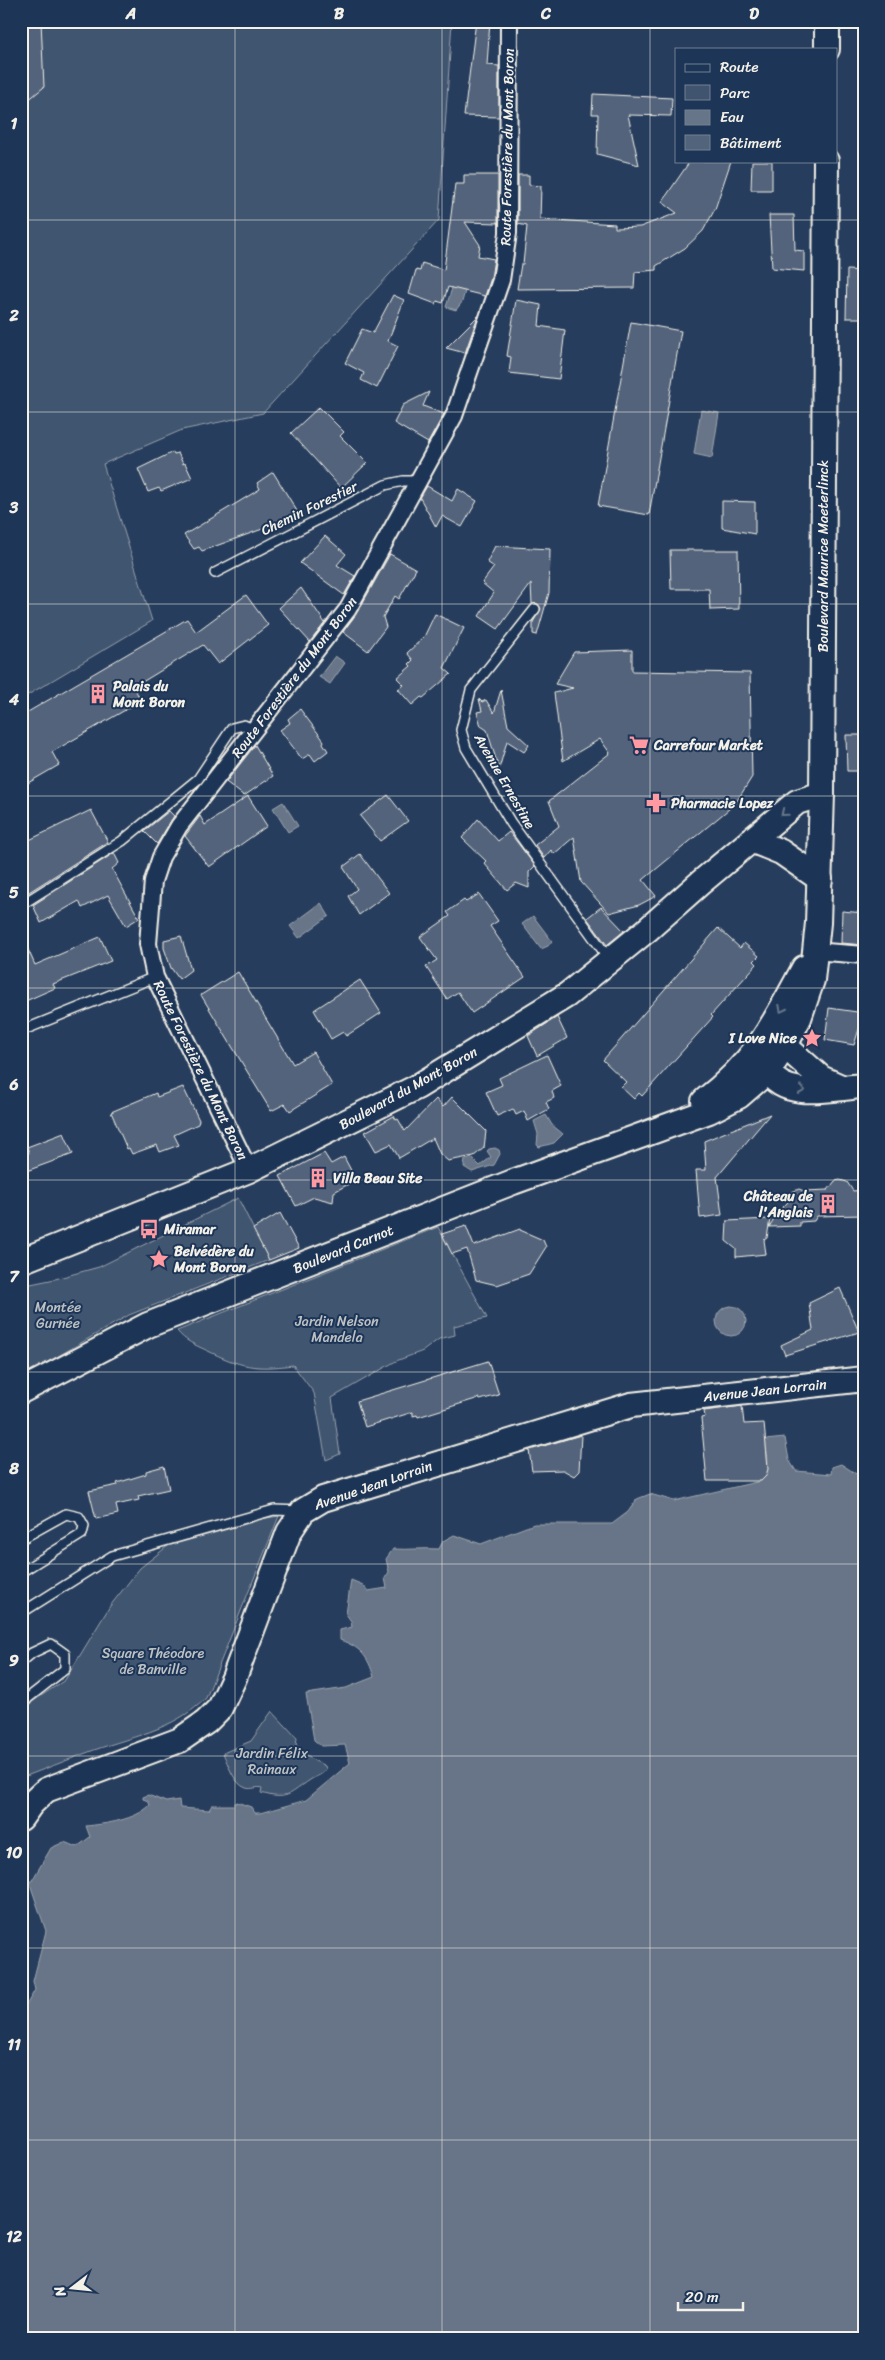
<svg xmlns="http://www.w3.org/2000/svg" width="885" height="2360" viewBox="0 0 885 2360" font-family="Sriracha,sans-serif">
  <style>
    .green { fill: #40546f; stroke: #9aa2ac }
    .water { fill: #677588; stroke: #9fa7ae }
    .building { fill: #52647b; stroke: #f4f1e8 }
    .lines { fill: none; stroke-linecap: round; stroke-linejoin: round }
    .lane-casing { stroke: #f4f1e8; stroke-width: 12 }
    .street-casing { stroke: #f4f1e8; stroke-width: 20 }
    .secondary-casing { stroke: #f4f1e8; stroke-width: 28 }
    .lane { stroke: #1d3557; stroke-width: 9 }
    .street { stroke: #1d3557; stroke-width: 16 }
    .secondary { stroke: #1d3557; stroke-width: 24 }
    .oneway { stroke: #68778a }
    .grid { fill: none; stroke: #f4f1e8; stroke-width: 1; stroke-opacity: 0.55 }
    .labels { text-anchor: middle; stroke-width: 4; stroke-linejoin: round; paint-order: stroke }
    .street-label { font-size: 14px; fill: #f4f1e8; stroke: #1d3557 }
    .poi-label { font-size: 14px; font-weight: bold; fill: #f4f1e8; stroke: #1d3557; text-anchor: start }
    .park-label { font-size: 14px; fill: #bec2c4; stroke: #1d3557 }
    .neatline { fill: none; stroke: #f4f1e8; stroke-width: 2 }
    .grid-label { font-size: 16px; text-anchor: middle; font-weight: bold; fill: #f4f1e8 }
  </style>
  <rect width="100%" height="100%" fill="#263d5d"/>
  <filter id="ink" filterUnits="userSpaceOnUse"><feTurbulence type="fractalNoise" baseFrequency=".02" numOctaves="2"/><feDisplacementMap in="SourceGraphic" scale="10" xChannelSelector="R" yChannelSelector="G"/><feConvolveMatrix kernelMatrix="1 2 1 2 8 2 1 2 1" color-interpolation-filters="sRGB"/></filter>
  <g filter="url(#ink)">
    <g class="green">
      <path d="M21,21H452L439,220L263,413L182,430L103,464L152,621L21,699Z"/>
      <path d="M238,1198L269,1260L129,1315L22,1377L21,1286L55,1279L99,1267Z"/>
      <path d="M438,1227L487,1318L454,1326L455,1335L439,1339L423,1351L396,1361L332,1398L340,1454L326,1460L314,1393L293,1365C255,1370 241,1367 206,1350C195,1345 185,1341 177,1331Z"/>
      <path d="M279,1516L206,1698C173,1731 128,1737 86,1753C64,1761 43,1770 21,1778V1717L32,1702L65,1680L110,1606L140,1568L174,1541L229,1524Z"/>
      <path d="M272,1711L297,1738L296,1745L313,1760L325,1766L326,1769C323,1775 316,1776 310,1780C289,1794 288,1801 261,1793L262,1788C257,1786 252,1790 246,1788C234,1784 228,1764 223,1753L251,1741Z"/>
    </g>
    <g class="water">
      <path d="M454,282L465,291L462,302L456,310L446,307Z"/>
      <path d="M701,410L719,413L712,458L694,454Z"/>
      <path d="M335,656L345,663L330,684L319,677Z"/>
      <path d="M283,802L298,826L288,832L273,808Z"/>
      <path d="M321,903L329,916L299,938L290,926Z"/>
      <path d="M533,916L552,941L548,946L541,949L522,924Z"/>
      <path d="M546,1115L552,1125L563,1134L554,1143L539,1147L537,1145L538,1134L534,1121Z"/>
      <path d="M495,1148L499,1150L500,1154L494,1165L472,1172L464,1167L465,1160L472,1158L480,1166L491,1157L487,1151L489,1149Z"/>
      <circle cx="731" cy="1321" r="15"/>
      <path d="M785,1438L789,1460L796,1471L831,1474L832,1467L841,1464L864,1479V2339H21V2014L35,1990L33,1981L46,1931L30,1884L51,1848L64,1842L77,1847L90,1837L86,1826C105,1824 136,1820 150,1805L148,1801L143,1799V1797L148,1795L166,1802L179,1800L180,1808L209,1810L212,1805H233L237,1802L251,1807L255,1813H260L306,1800L350,1763L345,1745L321,1746L314,1740L306,1694L346,1688L374,1677C368,1656 360,1647 340,1640V1630L352,1627L351,1621L346,1614L351,1580L363,1585L368,1591L387,1588L385,1578L389,1572L386,1559L393,1549C409,1550 423,1548 439,1549L443,1541L454,1535L481,1544L534,1524H612L628,1512L637,1499L650,1494L674,1501L761,1481C772,1470 767,1454 765,1440Z"/>
    </g>
    <g class="building">
      <path d="M21,21H41L44,87L21,106Z"/>
      <path d="M476,21H490L487,65L499,66V117L464,116Z"/>
      <path d="M593,94L672,98L671,116L628,115L639,165L597,154L598,114H592Z"/>
      <path d="M690,161H731L715,209L703,231L685,248L656,266V270L635,272L634,288L517,289L521,264H523L527,226L518,224V175H529V185L541,186L540,219L615,224V228L640,227L677,213L662,202Z"/>
      <path d="M752,161H772V190H751Z"/>
      <path d="M464,175H498V223L465,222L480,245L478,256L494,259L491,278L485,296L448,287L443,303L437,301L436,304L409,294L416,270L420,271L422,263L444,270L455,184H464Z"/>
      <path d="M769,215H794L795,250L804,251V271L772,268Z"/>
      <path d="M847,270L864,271V318H846Z"/>
      <path d="M393,295L404,300L388,341L398,346L377,388L361,380L364,373L345,363L362,329L373,333Z"/>
      <path d="M516,300L541,305L539,326L565,330L559,379L509,373L511,357L507,356Z"/>
      <path d="M478,316L465,353L446,348Z"/>
      <path d="M631,322L681,331L649,515L598,506Z"/>
      <path d="M429,392L423,406L444,414L428,443L394,423L403,405Z"/>
      <path d="M319,407L344,432L340,436L367,463L341,488L291,433Z"/>
      <path d="M173,452L174,454L178,453L183,464L185,463L192,478L161,491L159,488L148,492L138,469Z"/>
      <path d="M273,472L297,511L279,523L202,551L199,547L194,549L184,535L260,489L257,483Z"/>
      <path d="M427,486L452,501L458,489L477,501L462,527L442,516L436,527L420,498Z"/>
      <path d="M722,501L755,502V534L722,528Z"/>
      <path d="M325,536L346,554L337,565L355,576L344,595L300,563Z"/>
      <path d="M495,546L550,549L549,593L537,635L533,634V622L541,609L538,604H532L531,584L498,629L479,616L494,593L482,583L494,567L487,562Z"/>
      <path d="M670,550H738L739,609L710,610L709,589H671Z"/>
      <path d="M390,554L416,569L399,599L395,596L383,617L386,627L368,651L343,632L361,606Z"/>
      <path d="M301,588L325,623L310,642L279,608Z"/>
      <path d="M246,595L268,625L218,664L203,645L134,687L141,701L52,752L59,765L21,787V716L187,619L196,632Z"/>
      <path d="M435,614L464,628L444,668L451,674L423,698L421,697L412,705L398,689L404,685L397,678L411,666L409,664L413,660L407,653L424,637Z"/>
      <path d="M632,650V671L750,673L752,777L735,804L643,880L656,896L639,905L609,913L581,882L574,837L554,854L551,850L544,858L535,845L559,826L549,801L610,753L600,739L563,761L554,693L573,688L555,684L574,652Z"/>
      <path d="M501,690L508,726L529,745L524,752L507,741L499,769L487,730L481,726L477,712L482,711L479,699L482,702L486,700L494,713Z"/>
      <path d="M300,709L324,741L323,743L328,751L315,761L310,754L302,759L280,730L290,723L288,719Z"/>
      <path d="M846,735H864V771H847Z"/>
      <path d="M255,745L273,776L244,796L226,782Z"/>
      <path d="M388,795L408,821L380,841L360,816Z"/>
      <path d="M248,796L267,826L209,867L185,836L200,816L205,825Z"/>
      <path d="M91,810L108,842L21,897V844Z"/>
      <path d="M169,811L174,816L157,844L144,831Z"/>
      <path d="M478,819L498,841L509,832L517,842L535,866L529,872V888L516,883L507,890L484,863L486,861L462,838Z"/>
      <path d="M114,853L119,863L112,869L139,918L126,926L108,895L82,908L79,901L41,923L33,905Z"/>
      <path d="M360,854L389,893L359,915L348,896L357,889L343,867Z"/>
      <path d="M479,894L498,921L490,926L525,977L472,1013L458,992L447,999L426,967L437,960L420,937L450,916L447,912L464,900L466,902Z"/>
      <path d="M601,907L624,931L607,945L587,918Z"/>
      <path d="M842,911L864,913V945L841,943Z"/>
      <path d="M718,928L740,948L744,943L759,956L754,961L757,964L711,1015L713,1017L642,1096L639,1093L634,1099L621,1087L626,1082L603,1060Z"/>
      <path d="M21,934L35,965L100,937L111,961L53,984L55,988L21,1003Z"/>
      <path d="M181,936L191,970L179,979L171,968L164,948V940Z"/>
      <path d="M238,972L293,1064L313,1052L332,1085L290,1111L285,1104L271,1111L201,995Z"/>
      <path d="M360,980L381,1013L346,1036L343,1032L331,1039L314,1010Z"/>
      <path d="M829,1008L864,1013L854,1045L825,1040Z"/>
      <path d="M557,1017L567,1038L537,1056L528,1036Z"/>
      <path d="M547,1055L561,1086L552,1091L554,1098L546,1102L549,1109L528,1121L524,1111L516,1115L513,1109L497,1116L486,1092L502,1085L499,1078Z"/>
      <path d="M183,1087L199,1120L198,1124L174,1135L179,1145L160,1152L157,1145L132,1154L129,1148L127,1149L111,1112L156,1093L157,1097Z"/>
      <path d="M452,1097L486,1131L484,1148L474,1156L448,1161L440,1154L433,1138L399,1158L391,1144L376,1151L365,1132L394,1116L396,1120L398,1119L405,1131L436,1099L443,1107Z"/>
      <path d="M770,1114L717,1177L722,1215L700,1218L696,1170H706L704,1141Z"/>
      <path d="M64,1133L73,1154L21,1173V1157L29,1153L27,1147Z"/>
      <path d="M324,1153L331,1164L344,1157L356,1180L334,1192L333,1202L314,1197L296,1206L280,1176Z"/>
      <path d="M840,1180L847,1182L853,1191L864,1190V1215L817,1216L814,1221L800,1222V1226L769,1227L778,1212L791,1199L789,1193L799,1189L804,1191L828,1190L835,1181Z"/>
      <path d="M280,1213L299,1248L269,1260L253,1229Z"/>
      <path d="M770,1219L767,1238L764,1240L766,1254L736,1257V1249L726,1241L727,1221Z"/>
      <path d="M466,1226L474,1246L520,1229V1230L543,1240L546,1247L529,1274L497,1285L476,1280L467,1249L452,1254L442,1234Z"/>
      <path d="M840,1288L859,1332L785,1355L781,1345L813,1330L809,1303Z"/>
      <path d="M488,1361L499,1395L480,1400L479,1398L418,1417L417,1415L413,1416V1412L365,1427L357,1401Z"/>
      <path d="M742,1406L744,1424L764,1423L768,1469L766,1476L761,1481H707L701,1418L705,1417L704,1411Z"/>
      <path d="M581,1435L579,1471L574,1476L563,1470L532,1471L529,1450Z"/>
      <path d="M164,1466L169,1489L138,1496L139,1500L116,1505L118,1514L96,1519L89,1491L118,1485L117,1483L146,1474V1471Z"/>
    </g>
    <g class="lines">
      <defs>
        <g id="lane">
          <path d="M215,573L385,485L403,481H419"/>
          <path d="M535,609L471,690L461,730L466,748L511,823L609,959"/>
          <path d="M21,905L122,841L198,779L232,728L244,725L253,729"/>
          <path d="M21,1031L155,977"/>
          <path d="M21,1539L66,1514L79,1517L84,1526L82,1534L21,1572"/>
          <path d="M21,1609L26,1610L112,1556L274,1510L301,1511"/>
          <path d="M21,1662L32,1653L51,1644L65,1654V1669L28,1698L21,1707"/>
        </g>
        <g id="street">
          <path d="M813,951L864,955"/>
          <path d="M249,1170L155,977L148,944L153,881L161,857L179,826L348,609L454,416L501,280L508,233L509,21"/>
        </g>
        <g id="secondary">
          <path d="M827,49V21"/>
          <path d="M751,840L781,852L820,879"/>
          <path d="M770,1046H785L821,1078L841,1087"/>
          <path d="M763,1056C765,1060 765,1067 768,1071C786,1102 835,1087 864,1086"/>
          <path d="M704,1101C757,1060 773,1025 804,968"/>
          <path d="M21,1261L249,1170L417,1087L567,995L647,930L700,883L797,802L822,794"/>
          <path d="M21,1391L148,1325L513,1182L709,1111L739,1096L768,1071L785,1046L799,1018L812,980L818,923L822,794L826,161"/>
          <path d="M21,1818L31,1804L46,1790L180,1740L206,1722L220,1708L234,1678L289,1532L303,1511L323,1499L631,1405L864,1379"/>
        </g>
      </defs>
      <use href="#lane" class="lane-casing"/>
      <use href="#street" class="street-casing"/>
      <use href="#secondary" class="secondary-casing"/>
      <use href="#lane" class="lane"/>
      <use href="#street" class="street"/>
      <use href="#secondary" class="secondary"/>
    </g>
    <defs><path id="oneway-chevron" d="M-2-3.5L2.5 0L-2 3.5" fill="none" stroke-width="1.6" stroke-linecap="round" stroke-linejoin="round" transform="scale(1.25)"/></defs>
    <g class="oneway">
      <use href="#oneway-chevron" transform="translate(784 813) rotate(141)"/>
      <use href="#oneway-chevron" transform="translate(782 1009) rotate(117)"/>
      <use href="#oneway-chevron" transform="translate(802 1090) rotate(8)"/>
    </g>
  </g>
  <path class="grid" d="M235,21V2339M442,21V2339M650,21V2339M21,220H864M21,412H864M21,604H864M21,796H864M21,988H864M21,1180H864M21,1372H864M21,1564H864M21,1756H864M21,1948H864M21,2140H864"/>
  <defs>
    <symbol id="building-bare" viewBox="-9 -9 18 18"><path d="M-4-6H4V6H1V3H-1V6H-4ZM-2.5-4.3h1.7v1.8h-1.7ZM.8-4.3h1.7v1.8H.8ZM-2.5-1h1.7V.8h-1.7ZM.8-1h1.7V.8H.8Z" fill="#ff9aa2" stroke="#1d3557" stroke-width="2.5" paint-order="stroke"/></symbol>
    <symbol id="supermarket-bare" viewBox="-9 -9 18 18"><path d="M-6-5.5h2.5l.6 2H6L4.5 2H-2.5L-4.4-4H-6ZM-1.5 3.2a1.3 1.3 0 1 0 .1 0ZM3 3.2a1.3 1.3 0 1 0 .1 0Z" fill="#ff9aa2" stroke="#1d3557" stroke-width="2.5" paint-order="stroke"/></symbol>
    <symbol id="pharmacy-bare" viewBox="-9 -9 18 18"><path d="M-2-6h4v4h4v4h-4v4h-4v-4h-4v-4h4Z" fill="#ff9aa2" stroke="#1d3557" stroke-width="2.5" paint-order="stroke"/></symbol>
    <symbol id="sight-bare" viewBox="-9 -9 18 18"><path d="M0-6L1.8-2.2L6-1.7L2.9 1.2L3.7 5.4L0 3.3L-3.7 5.4L-2.9 1.2L-6-1.7L-1.8-2.2Z" fill="#ff9aa2" stroke="#1d3557" stroke-width="2.5" paint-order="stroke"/></symbol>
    <symbol id="bus-bare" viewBox="-9 -9 18 18"><path d="M-5-6H5V4H4V6H2V4H-2V6H-4V4H-5ZM-3.5-4V0h7V-4ZM-3.5 1.2v1.5H-2V1.2ZM2 1.2v1.5H3.5V1.2Z" fill="#ff9aa2" stroke="#1d3557" stroke-width="2.5" paint-order="stroke"/></symbol>
  </defs>
  <g fill-rule="evenodd">
    <use href="#building-bare" x="84" y="680" width="28" height="28"/>
    <use href="#supermarket-bare" x="625" y="731" width="28" height="28"/>
    <use href="#pharmacy-bare" x="642" y="789" width="28" height="28"/>
    <use href="#sight-bare" x="798" y="1024" width="28" height="28"/>
    <use href="#building-bare" x="304" y="1164" width="28" height="28"/>
    <use href="#building-bare" x="814" y="1190" width="28" height="28"/>
    <use href="#bus-bare" x="135" y="1215" width="28" height="28"/>
    <use href="#sight-bare" x="145" y="1245" width="28" height="28"/>
  </g>
  <g class="labels">
    <g class="street-label">
      <text transform="translate(507 147) rotate(-89)" y="5">Route Forestière du Mont Boron</text>
      <text transform="translate(309 508) rotate(-26)" y="5">Chemin Forestier</text>
      <text transform="translate(823 556) rotate(-90)" y="5">Boulevard Maurice Maeterlinck</text>
      <text transform="translate(294 677) rotate(-53)" y="5">Route Forestière du Mont Boron</text>
      <text transform="translate(505 781) rotate(60)" y="5">Avenue Ernestine</text>
      <text transform="translate(201 1070) rotate(64)" y="5">Route Forestière du Mont Boron</text>
      <text transform="translate(408 1088) rotate(-29)" y="5">Boulevard du Mont Boron</text>
      <text transform="translate(343 1249) rotate(-22)" y="5">Boulevard Carnot</text>
      <text transform="translate(765 1390) rotate(-6)" y="5">Avenue Jean Lorrain</text>
      <text transform="translate(373 1485) rotate(-19)" y="5">Avenue Jean Lorrain</text>
    </g>
    <g class="poi-label">
      <text x="113" y="691">Palais du<tspan x="113" dy="16">Mont Boron</tspan></text>
      <text x="654" y="750">Carrefour Market</text>
      <text x="671" y="808">Pharmacie Lopez</text>
      <text x="797" y="1043" text-anchor="end">I Love Nice</text>
      <text x="333" y="1183">Villa Beau Site</text>
      <text x="813" y="1201" text-anchor="end">Château de<tspan x="813" dy="16">l'Anglais</tspan></text>
      <text x="164" y="1234">Miramar</text>
      <text x="174" y="1256">Belvédère du<tspan x="174" dy="16">Mont Boron</tspan></text>
    </g>
    <g class="park-label">
      <text x="58" y="1312">Montée<tspan x="58" dy="16">Gurnée</tspan></text>
      <text x="337" y="1326">Jardin Nelson<tspan x="337" dy="16">Mandela</tspan></text>
      <text x="153" y="1658">Square Théodore<tspan x="153" dy="16">de Banville</tspan></text>
      <text x="272" y="1758">Jardin Félix<tspan x="272" dy="16">Rainaux</tspan></text>
    </g>
  </g>
  <rect width="885" height="2360" fill="none" stroke="#1d3557" stroke-width="55"/>
  <rect x="675" y="48" width="162" height="115" fill="#1d3557" stroke="#738091"/>
  <rect x="685" y="64" width="25" height="8" fill="#1d3557" stroke="#738091"/>
  <text x="720" y="72" font-size="15" fill="#f4f1e8">Route</text>
  <rect x="685" y="85" width="25" height="15" fill="#40546f" stroke="#738091"/>
  <text x="720" y="98" font-size="15" fill="#f4f1e8">Parc</text>
  <rect x="685" y="110" width="25" height="15" fill="#677588" stroke="#738091"/>
  <text x="720" y="122" font-size="15" fill="#f4f1e8">Eau</text>
  <rect x="685" y="135" width="25" height="15" fill="#52647b" stroke="#738091"/>
  <text x="720" y="148" font-size="15" fill="#f4f1e8">Bâtiment</text>
  <g transform="translate(72 2288) rotate(254)" stroke="#1d3557" stroke-width="4" paint-order="stroke">
  <path d="M0-4L9 19L0 12L-9 19Z" fill="#f4f1e8"/>
  <text y="-8" font-size="14" font-weight="bold" text-anchor="middle" fill="#f4f1e8">N</text>
  </g>
  <path d="M678 2302v8h65v-8" fill="none" stroke="#f4f1e8" stroke-width="2.5"/>
  <text x="685" y="2302" font-size="15" fill="#f4f1e8" stroke="#1d3557" stroke-width="4" paint-order="stroke">20 m</text>
  <rect x="28" y="28" width="830" height="2304" class="neatline"/>
  <g class="grid-label">
    <text x="131" y="19">A</text>
    <text x="339" y="19">B</text>
    <text x="546" y="19">C</text>
    <text x="754" y="19">D</text>
    <text x="14" y="129">1</text>
    <text x="14" y="321">2</text>
    <text x="14" y="513">3</text>
    <text x="14" y="705">4</text>
    <text x="14" y="898">5</text>
    <text x="14" y="1090">6</text>
    <text x="14" y="1282">7</text>
    <text x="14" y="1474">8</text>
    <text x="14" y="1666">9</text>
    <text x="14" y="1858">10</text>
    <text x="14" y="2050">11</text>
    <text x="14" y="2242">12</text>
  </g>
</svg>
